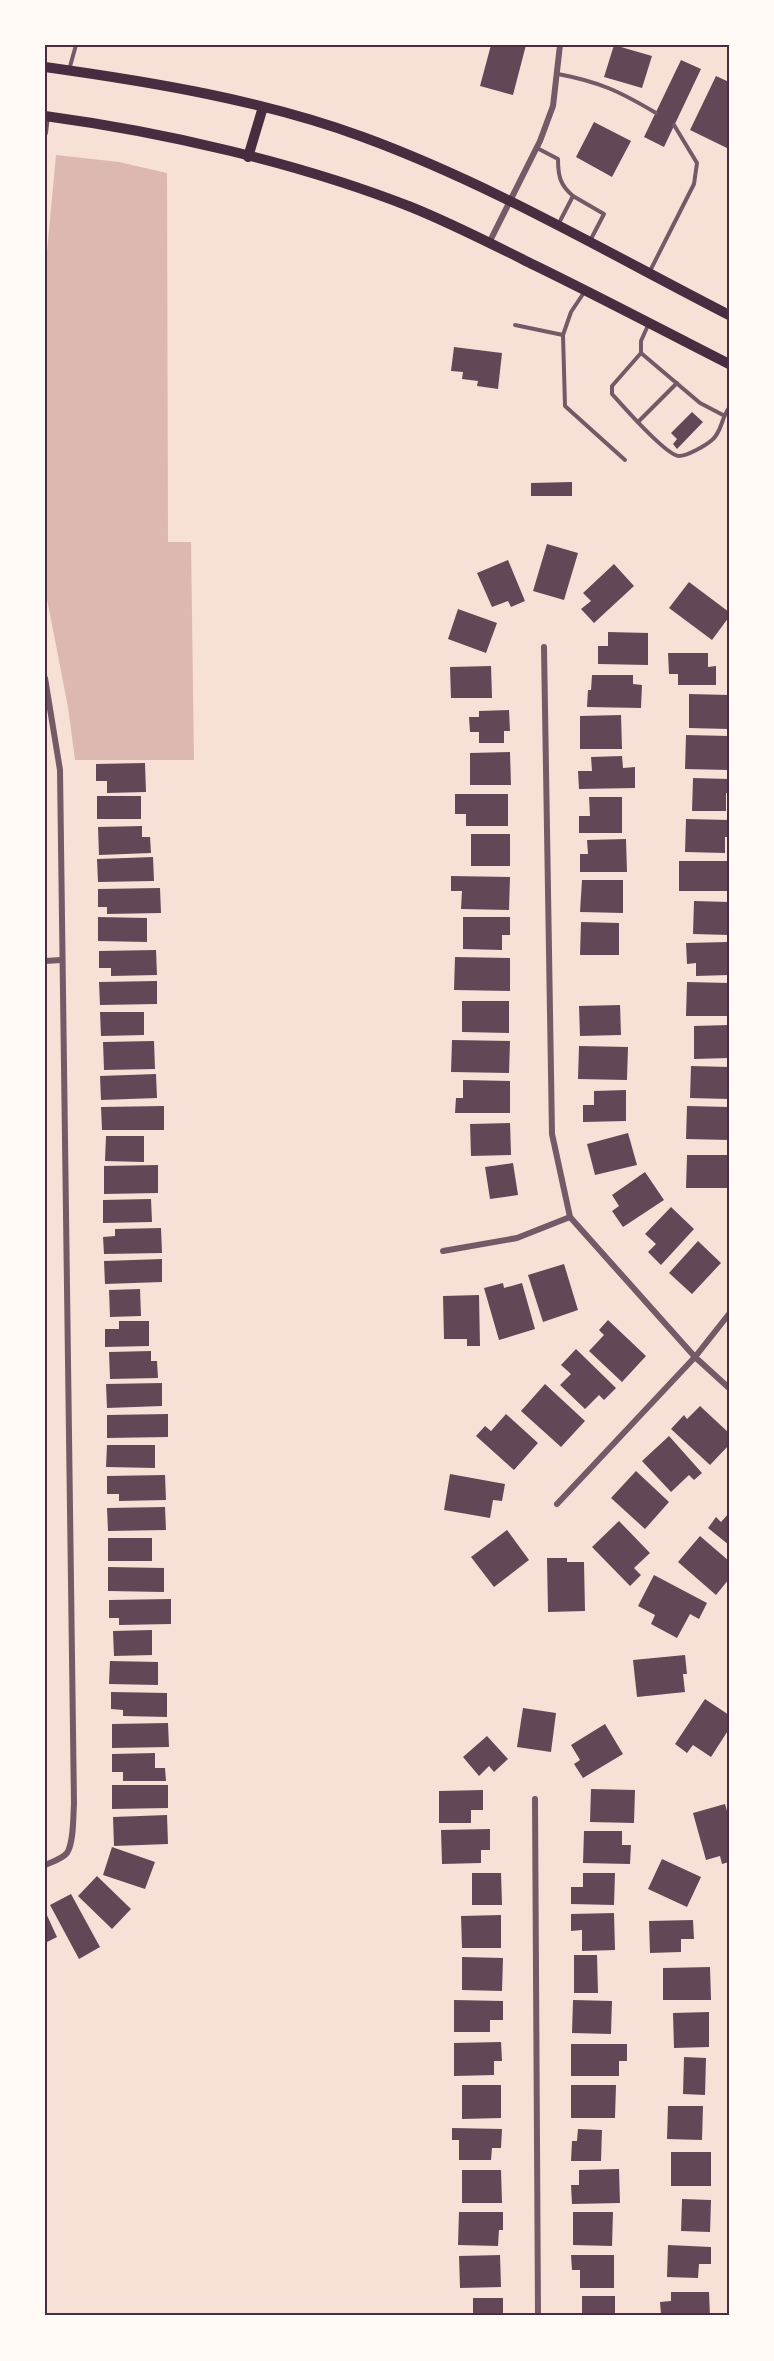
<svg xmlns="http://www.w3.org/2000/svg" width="774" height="2361" viewBox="0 0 774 2361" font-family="'Zilla Slab',serif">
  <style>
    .water { fill: #dcb8b0 }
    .building { fill: #644757 }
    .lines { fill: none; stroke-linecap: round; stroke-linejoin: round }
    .service { stroke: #755966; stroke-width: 4 }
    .minor { stroke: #755966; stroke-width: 6 }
    .secondary { stroke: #4a2c40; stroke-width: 10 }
    .neatline { fill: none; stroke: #4a2c40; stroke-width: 2 }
  </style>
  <rect width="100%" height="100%" fill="#f7e1d7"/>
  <path class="water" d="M56,155L119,162L167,173L168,542H191L194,760H75L68,707L46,594L45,273Z"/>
  <g class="building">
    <path d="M491,45H526L513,95L480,86Z"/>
    <path d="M614,45L652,56L642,88L604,77Z"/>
    <path d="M681,60L701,69L664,147L644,137Z"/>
    <path d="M716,76L729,82V149L690,130Z"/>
    <path d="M594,122L631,141L612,177L576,157Z"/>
    <path d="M454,347L502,353L498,389L477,386L478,381L462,379L463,372L451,371Z"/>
    <path d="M692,412L703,422L677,449L673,444L677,439L671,433Z"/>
    <path d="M572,482V496H531V483Z"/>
    <path d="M547,544L578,553L564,600L533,591Z"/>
    <path d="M508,560L525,601L511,607L508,601L492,607L477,573Z"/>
    <path d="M614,564L634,586L594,623L581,609L591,601L583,593Z"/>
    <path d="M689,582L729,612V617L712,640L669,608Z"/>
    <path d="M458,609L497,623L486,653L448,639Z"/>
    <path d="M608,632L648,633V665L598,664V646H608Z"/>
    <path d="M668,653H708V667L716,666V685H678V674H669Z"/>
    <path d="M491,666L492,698H451L450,667Z"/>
    <path d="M592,675H633V684L642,685L641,708L587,707L588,690H591Z"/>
    <path d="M689,694L729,695L728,729L689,728Z"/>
    <path d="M509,710L510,731H504V743H479V732H470L469,717H479V711Z"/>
    <path d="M621,715L622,749H580V716Z"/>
    <path d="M686,735L729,736V770L685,769Z"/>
    <path d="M510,752L511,785H470V753Z"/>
    <path d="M622,756L623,768L635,767V788L579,789L578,771H592L591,757Z"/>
    <path d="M145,763L146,792L107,793V781H96V764Z"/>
    <path d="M693,778L729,779V793H726V811H692Z"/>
    <path d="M455,794H508V826H466V814H455Z"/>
    <rect x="97" y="796" width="44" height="23"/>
    <path d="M589,797H622V833H579V816H590Z"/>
    <path d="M686,819L729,820V837H725V853L685,852Z"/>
    <path d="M142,826V837H150L151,853L99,855L98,827Z"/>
    <rect x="471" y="834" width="39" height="32"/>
    <path d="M626,839L627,872H580V854H588L587,840Z"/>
    <path d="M153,857L154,881L98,882L97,859Z"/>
    <rect x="679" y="861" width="50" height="30"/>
    <path d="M451,876L510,877L509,910L461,909L462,891H451Z"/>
    <path d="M582,880H623V913L580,912Z"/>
    <path d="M160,888L161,913L107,914V907H98V889Z"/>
    <path d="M694,901L729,902V935L693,934Z"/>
    <path d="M98,917L147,918V942L98,941Z"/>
    <path d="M463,917H510V935H502V950L463,949Z"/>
    <path d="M581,922L619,923V955H580Z"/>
    <path d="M727,942L729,975L696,976V963L687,964L686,943Z"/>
    <path d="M156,950L157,975L111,976V968H99V951Z"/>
    <path d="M455,957L510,958V991L454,990Z"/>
    <path d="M157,981V1004L100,1005L99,982Z"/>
    <path d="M687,982L729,983V1016H686Z"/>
    <path d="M462,1001H509V1033L462,1032Z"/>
    <path d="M620,1005L621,1035L580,1036L579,1006Z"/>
    <path d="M100,1012H144V1035L101,1036Z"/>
    <path d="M729,1025V1058L694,1059V1026Z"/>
    <path d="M452,1040L510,1041L509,1073L451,1072Z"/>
    <path d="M154,1041L155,1069L104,1070L103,1042Z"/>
    <path d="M579,1046L628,1047L627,1080L578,1079Z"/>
    <path d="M691,1066L729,1067V1099L690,1098Z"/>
    <path d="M156,1074L157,1098L101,1100L100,1076Z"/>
    <path d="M463,1080L510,1081V1113H455L456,1098H463Z"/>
    <path d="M626,1090V1121L583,1122V1105H594V1091Z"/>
    <path d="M164,1106V1130H102L101,1107Z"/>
    <path d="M687,1106L729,1107V1140L686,1139Z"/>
    <path d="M510,1123L511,1155L471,1156L470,1124Z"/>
    <path d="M628,1133L637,1165L595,1175L587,1144Z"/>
    <path d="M106,1136H144V1162L105,1161Z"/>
    <path d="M687,1155H729V1188H686Z"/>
    <path d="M513,1163L518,1195L490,1199L485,1167Z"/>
    <path d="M158,1165V1193L104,1194V1166Z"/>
    <path d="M645,1172L664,1200L623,1227L612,1211L619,1206L612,1195Z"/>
    <path d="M151,1199L152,1222L103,1223V1200Z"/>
    <path d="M671,1207L694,1229L661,1265L648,1252L656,1244L645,1234Z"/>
    <path d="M161,1228L162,1253L104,1254L103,1237L115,1236V1229Z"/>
    <path d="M698,1241L721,1263L692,1294L669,1273Z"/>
    <path d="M162,1259V1282L105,1284L104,1261Z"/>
    <path d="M564,1264L578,1310L543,1322L528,1275Z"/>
    <path d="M503,1283L504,1288L522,1283L535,1329L499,1340L484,1288Z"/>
    <path d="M140,1289L141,1316L110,1317L109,1290Z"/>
    <path d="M479,1295L480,1346H467V1339H444L443,1296Z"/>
    <path d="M608,1320L646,1356L622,1382L589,1351L604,1335L599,1330Z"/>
    <path d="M119,1321H149V1346L105,1347V1329H119Z"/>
    <path d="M576,1349L616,1388L604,1400L599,1395L585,1409L560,1385L571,1374L561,1365Z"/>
    <path d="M151,1351V1361H157L158,1378L110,1379L109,1352Z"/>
    <path d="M162,1383V1406L107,1408L106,1384Z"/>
    <path d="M545,1384L585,1421L561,1447L521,1411Z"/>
    <path d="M700,1406L729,1433V1445L710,1465L671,1429L684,1415L687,1419Z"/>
    <path d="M168,1414V1437L107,1438V1415Z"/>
    <path d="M506,1414L538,1443L514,1470L476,1436L485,1426L491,1431Z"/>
    <path d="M669,1436L702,1473L694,1480L689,1475L671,1492L642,1461Z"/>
    <path d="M107,1445H155V1468L106,1467Z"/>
    <path d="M636,1471L669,1502L645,1529L611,1498Z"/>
    <path d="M450,1474L505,1484L502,1501L493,1500L490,1518L444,1510Z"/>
    <path d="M165,1475L166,1500L119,1501V1494H107V1476Z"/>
    <path d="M165,1507L166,1530L108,1531L107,1508Z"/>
    <path d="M729,1513V1545L708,1528L716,1517L721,1522Z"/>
    <path d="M619,1521L650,1553L634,1568L641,1575L630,1586L592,1547Z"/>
    <path d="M507,1530L529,1560L494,1587L471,1557Z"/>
    <path d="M700,1536L729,1561V1579L716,1595L678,1562Z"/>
    <rect x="108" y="1538" width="44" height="23"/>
    <path d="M547,1558H567V1562H584L585,1611L548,1612Z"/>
    <path d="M108,1567L164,1568V1592L108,1591Z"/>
    <path d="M654,1575L707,1603L699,1619L690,1614L677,1638L651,1624L655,1615L638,1606Z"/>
    <path d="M171,1599V1624L119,1625V1618H109V1600Z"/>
    <path d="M152,1630V1655L114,1656L113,1631Z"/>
    <path d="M685,1655L687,1674H683L685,1692L637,1697L633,1660Z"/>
    <path d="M110,1661L158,1662V1685L109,1684Z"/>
    <path d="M111,1692L167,1693V1717L123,1716V1710L111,1709Z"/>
    <path d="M705,1699L729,1715V1729L711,1757L693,1745L687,1753L675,1744Z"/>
    <path d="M523,1708L556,1713L551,1752L517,1747Z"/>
    <path d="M168,1723L169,1747L112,1748V1724Z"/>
    <path d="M605,1724L623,1754L583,1778L574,1764L580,1760L571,1745Z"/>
    <path d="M487,1736L508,1759L494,1772L489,1766L479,1776L463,1757Z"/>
    <path d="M155,1753V1768H165L166,1781H123V1772H112V1754Z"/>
    <path d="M112,1785H168V1808L112,1809Z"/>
    <path d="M591,1789L635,1790L634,1823L590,1822Z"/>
    <path d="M483,1790V1810H471V1823H439V1791Z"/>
    <path d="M725,1804L729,1818V1862L722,1864L720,1856L706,1860L693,1813Z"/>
    <path d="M167,1815L168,1844L114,1846L113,1817Z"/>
    <path d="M490,1829V1850H481V1863L442,1864L441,1830Z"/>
    <path d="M584,1831H622V1845H631L630,1864L583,1863Z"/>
    <path d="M112,1847L155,1862L145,1889L103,1875Z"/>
    <path d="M662,1859L701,1877L687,1907L648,1889Z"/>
    <path d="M472,1873H501L502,1905H472Z"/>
    <path d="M583,1873H615L614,1905L571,1904V1887H583Z"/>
    <path d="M97,1876L131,1909L112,1929L78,1896Z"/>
    <path d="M71,1894L100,1947L79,1959L50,1905Z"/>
    <path d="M45,1911L57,1937L45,1943Z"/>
    <path d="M614,1913L615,1950L582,1951V1930L571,1931V1914Z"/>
    <path d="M501,1915V1948H462L461,1916Z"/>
    <path d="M693,1920L694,1939H681V1952L650,1953L649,1921Z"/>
    <path d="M574,1955H597L598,1993H574Z"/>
    <path d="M462,1957L503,1958L502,1991L462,1990Z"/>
    <path d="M710,1967L711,2000H663V1968Z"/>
    <path d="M454,2000L503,2001V2020H490V2032H454Z"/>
    <path d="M573,2000L612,2001L611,2034L572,2033Z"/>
    <path d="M709,2012V2047L674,2048L673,2013Z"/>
    <path d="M501,2042L502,2061H494V2075L454,2076V2043Z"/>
    <path d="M571,2044H627V2061H619V2076H571Z"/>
    <path d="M684,2057L706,2058L705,2095L683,2094Z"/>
    <path d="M462,2085H501V2118L462,2119Z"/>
    <path d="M571,2085H616L615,2118H571Z"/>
    <path d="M668,2106H703L702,2140L667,2139Z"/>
    <path d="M452,2128L502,2129L501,2148H492L491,2160H459V2140H452Z"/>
    <path d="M578,2129L602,2130L601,2161H571L572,2141H577Z"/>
    <rect x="671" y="2152" width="40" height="34"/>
    <path d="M619,2169L620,2203L572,2204L571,2185H579V2170Z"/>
    <path d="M462,2170H501L502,2203H462Z"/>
    <path d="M682,2199L711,2200L710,2232L681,2231Z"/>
    <path d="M459,2212H503V2230H499L498,2246L458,2245Z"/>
    <path d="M573,2212H613L612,2246L573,2245Z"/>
    <path d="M668,2245L711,2247V2264H699L698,2278L667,2277Z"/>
    <path d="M500,2255L501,2287L460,2288L459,2256Z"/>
    <path d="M571,2255H614V2288H580V2270H572Z"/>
    <path d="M671,2292H709L710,2316L661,2315L660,2302L671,2301Z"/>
    <rect x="582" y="2296" width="33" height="20"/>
    <rect x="473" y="2298" width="30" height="18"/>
  </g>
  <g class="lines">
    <g class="service">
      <path d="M69,70L76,45"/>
      <path d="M558,74C600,82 619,91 656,113"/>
      <path d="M537,148L558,159C558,176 560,185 573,196"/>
      <path d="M559,223L573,196L604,214L591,239"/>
      <path d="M649,273L694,184L697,163L674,125"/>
      <path d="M585,291L571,312L563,335L565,406L625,460"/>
      <path d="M649,323L641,341V353L612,386V394C622,405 666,456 679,456C687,456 705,446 712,440C722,432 721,418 729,408"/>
      <path d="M515,325L563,335"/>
      <path d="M641,353L700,403L723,415"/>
      <path d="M638,422L677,383"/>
    </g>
    <g class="minor">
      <path d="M45,133L47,116"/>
      <path d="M489,243L540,141L553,106L560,45"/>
      <path d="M544,647L552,1134L570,1217L695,1357L729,1388"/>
      <path d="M45,678L60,770L74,1804C73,1817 74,1842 67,1853C62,1859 52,1862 45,1865"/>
      <path d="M45,961L61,960"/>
      <path d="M443,1251L517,1238L570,1217"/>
      <path d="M557,1504L695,1357L729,1314"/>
      <path d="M535,1799L538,2316"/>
    </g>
    <g class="secondary">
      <path d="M45,67C152,82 262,100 363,137C491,184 608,253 729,315"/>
      <path d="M45,116C164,132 299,163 411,207C453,224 494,245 534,265C600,297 664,331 729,364"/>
      <path d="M248,157L263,107"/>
    </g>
  </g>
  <rect width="774" height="2361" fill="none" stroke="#fffaf5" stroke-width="93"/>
  <rect x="46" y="46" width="682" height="2268" class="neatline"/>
</svg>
